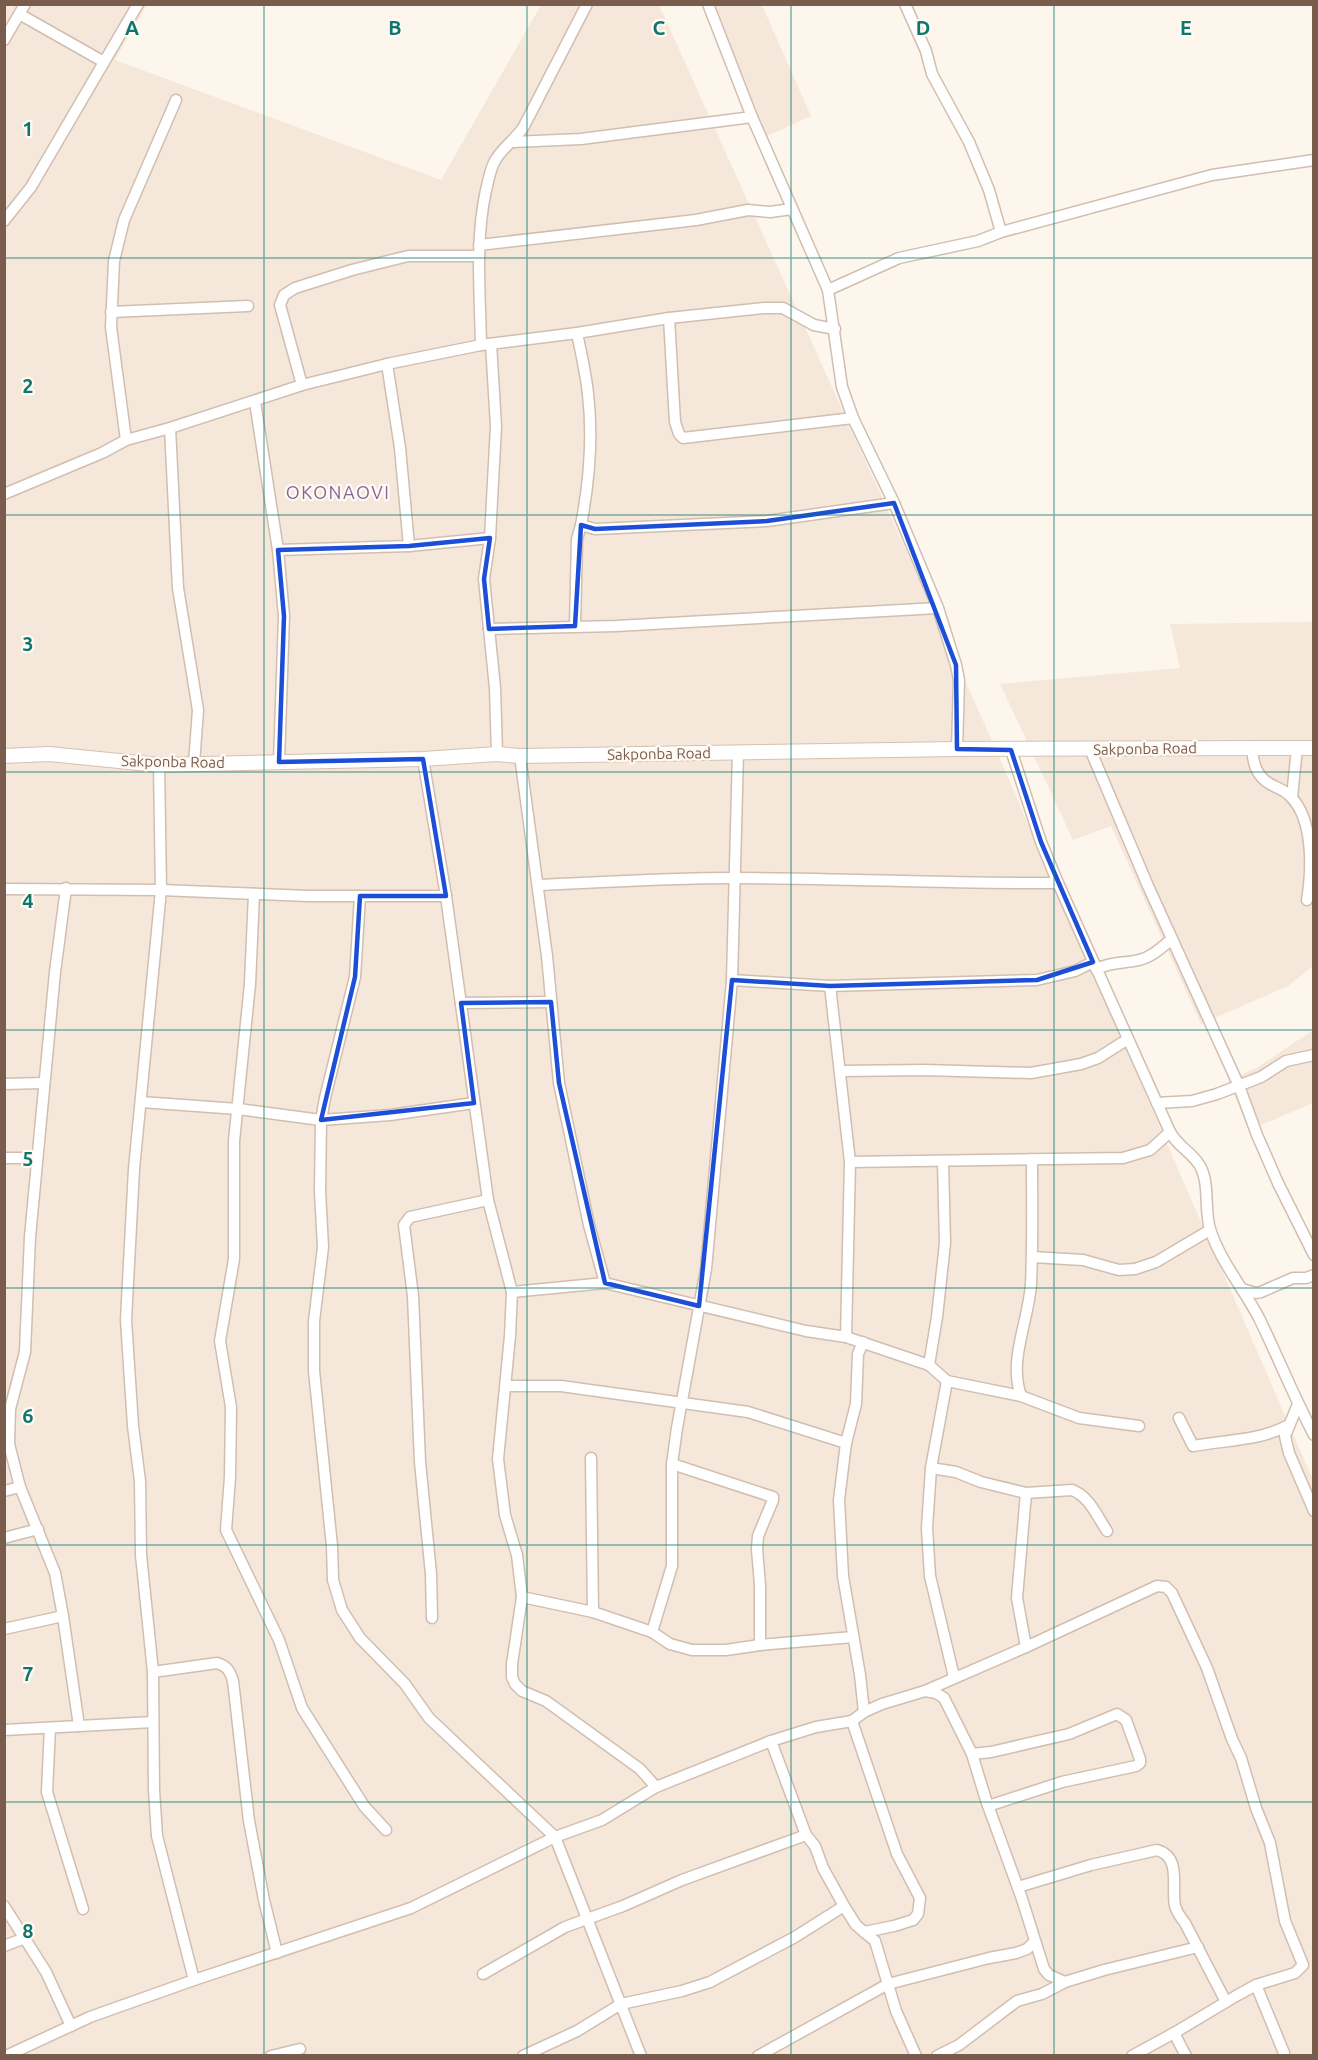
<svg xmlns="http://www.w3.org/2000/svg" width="1318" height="2060" viewBox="0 0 1318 2060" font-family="Ubuntu,sans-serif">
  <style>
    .residential { fill: #f5e8da }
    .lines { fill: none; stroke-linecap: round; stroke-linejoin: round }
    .minor-casing { stroke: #d1beb0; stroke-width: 13 }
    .secondary-casing { stroke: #d6c0b0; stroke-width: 16 }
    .minor { stroke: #fff; stroke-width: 10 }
    .secondary { stroke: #fff; stroke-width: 14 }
    .marked { fill: none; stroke: #1d4ed8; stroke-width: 4.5; stroke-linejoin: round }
    .grid { fill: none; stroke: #0f766e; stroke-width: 1.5; stroke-opacity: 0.55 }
    .labels { text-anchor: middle; stroke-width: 4.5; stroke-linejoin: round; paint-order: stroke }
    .street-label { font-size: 15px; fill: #7a5c4d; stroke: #fffaf3 }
    .quarter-label { font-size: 18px; letter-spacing: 1.5px; fill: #846695; stroke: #fffaf3 }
    .grid-label { font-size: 20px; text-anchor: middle; font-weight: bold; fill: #0f766e; stroke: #fffaf3; stroke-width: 4.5; stroke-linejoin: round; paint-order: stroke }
  </style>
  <rect width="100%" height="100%" fill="#fdf6ec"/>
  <g class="residential">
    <path d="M5,5H147L115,60L441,180L541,5H659L990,736L1313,1480V2055L5,2056Z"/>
    <path d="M704,5H762L811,116L765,137Z"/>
    <path d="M1313,622V966L1288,986L1201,1024L1111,826L1073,840L1000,684L1180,668L1170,624Z"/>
    <path d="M1313,1030V1103L1249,1130L1228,1081L1258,1067Z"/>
  </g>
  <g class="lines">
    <defs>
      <g id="minor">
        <path d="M708,4L752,117L828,290L842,387L853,418L894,503L938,608L956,665L959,680L957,749"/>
        <path d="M905,4L926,51L932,74L969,142L989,190L1001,232"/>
        <path d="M21,15L104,62"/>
        <path d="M4,40L25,4"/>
        <path d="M513,142L581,139L752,117"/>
        <path d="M4,221L31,187L138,4"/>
        <path d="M479,245L696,220L748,210L770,212L792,209"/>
        <path d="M828,290L899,258L978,241L1001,232L1212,175L1314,160"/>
        <path d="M111,312L248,306"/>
        <path d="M669,318L675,422L679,434L683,438L853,418"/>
        <path d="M577,333C581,353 586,374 588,394C593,437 589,483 581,525L595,529L767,521L894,503"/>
        <path d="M491,344L496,426L490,538L484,579L495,688L497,754"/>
        <path d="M481,345C480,293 475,240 486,190C489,179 490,168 496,159C502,149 515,139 523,128L587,4"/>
        <path d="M302,385L280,305L284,295L295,288L352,270L408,256H479"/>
        <path d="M255,402L278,550L284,616L279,762"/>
        <path d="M170,428L178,588L198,710L194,764"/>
        <path d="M126,440L111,327L114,261L124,220L176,100"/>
        <path d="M4,494L102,453L126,440L170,428L302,385L387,364L481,345L577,333L669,318L764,308H783L814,325L835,329"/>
        <path d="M409,546L490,538"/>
        <path d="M278,550L409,546L400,448L387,364"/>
        <path d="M575,626L577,539L581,525"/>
        <path d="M489,629L616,626L938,608"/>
        <path d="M1252,748C1253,763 1256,776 1270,784C1277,788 1285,790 1290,796C1314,819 1312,870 1307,900"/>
        <path d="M1090,749L1148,886L1239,1086L1257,1135L1278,1183L1314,1255"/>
        <path d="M1011,750L1041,842L1058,883L1170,1132C1179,1148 1191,1151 1200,1166C1210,1184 1204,1209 1210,1229C1220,1261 1244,1289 1259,1318C1278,1357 1294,1397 1314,1435"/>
        <path d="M520,756L547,956L559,1083L589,1225L605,1283"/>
        <path d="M423,759L446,896L488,1200L512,1292L510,1336L498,1459L505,1515L517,1555L522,1597"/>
        <path d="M159,765L161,890L134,1169L126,1320L133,1426L140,1481L141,1555L153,1672L154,1790L157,1836L194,1980"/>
        <path d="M1292,797L1297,748"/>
        <path d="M538,885C603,882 668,878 734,878C842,878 950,884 1058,883"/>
        <path d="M4,889L161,890L308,896H446"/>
        <path d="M254,894L250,984L234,1141V1259L220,1341L231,1407L230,1477L226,1530L279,1640L302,1708L364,1806L386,1830"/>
        <path d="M360,896L355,977L325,1098L321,1120L320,1191L323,1247L314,1321V1371L332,1546L333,1580L342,1610L360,1638L405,1684L429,1718L555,1837L641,2056"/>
        <path d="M1096,969C1114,961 1122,964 1139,960C1152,957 1162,947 1172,939"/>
        <path d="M732,980L830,986L1037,980L1075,971L1093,962"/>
        <path d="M461,1003L551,1002"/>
        <path d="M841,1071L925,1070L1031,1073L1081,1064L1098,1058L1128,1039"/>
        <path d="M4,1084L43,1083"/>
        <path d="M141,1102L238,1109L321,1120L390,1115L474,1103"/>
        <path d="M1157,1103L1192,1101L1217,1094L1261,1077L1286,1061L1314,1055"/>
        <path d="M4,1158H37"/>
        <path d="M850,1162L1123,1158L1150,1150L1170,1132"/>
        <path d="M1032,1257L1083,1260L1119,1270L1135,1269L1156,1262L1210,1230"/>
        <path d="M1242,1289L1256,1293L1261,1292L1293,1278H1306L1314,1275"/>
        <path d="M512,1292L605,1283L806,1331L846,1337L850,1162L830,986"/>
        <path d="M846,1337L929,1365L947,1381L1021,1396L1079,1418L1139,1426"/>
        <path d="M863,1342L858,1354L856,1404L846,1443L839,1500L843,1576L860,1675L864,1712"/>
        <path d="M929,1365L937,1317L945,1243L943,1162"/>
        <path d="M947,1381L931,1468L927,1528L930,1576L954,1677"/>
        <path d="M506,1386H561L748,1412L846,1443"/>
        <path d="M1021,1396C1008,1359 1029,1321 1031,1283C1033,1242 1032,1201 1032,1159"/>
        <path d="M1298,1404L1285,1436L1289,1453L1314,1511"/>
        <path d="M1179,1418L1193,1446C1225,1440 1260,1441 1289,1425"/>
        <path d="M591,1458L593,1612"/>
        <path d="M672,1464L773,1497V1500L758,1536L757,1549L760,1585V1645"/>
        <path d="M931,1468L956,1472L981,1482L1026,1493L1072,1490C1089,1496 1097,1516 1107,1531"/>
        <path d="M4,1491L20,1487"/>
        <path d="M1026,1493L1017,1598L1026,1647"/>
        <path d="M4,1538L38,1529"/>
        <path d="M432,1618L431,1574L420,1462L413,1296L404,1225L410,1217L488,1200"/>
        <path d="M4,1629L63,1616"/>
        <path d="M652,1632L672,1566V1464L677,1428L706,1269L732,980L738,753"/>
        <path d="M153,1672L217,1663C227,1666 230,1671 233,1681L249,1821L264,1900L277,1953"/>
        <path d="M925,1691L936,1693L944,1698L972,1754L986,1800L1022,1899L1044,1969L1049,1975L1065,1982"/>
        <path d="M852,1721L897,1854L920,1898L918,1914L913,1920L894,1926L864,1932"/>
        <path d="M79,1726L153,1722"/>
        <path d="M50,1728L47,1792L83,1909"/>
        <path d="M4,1730L79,1726L63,1616L55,1573L20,1487L9,1444L10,1409L25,1352L30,1237L55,972L66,888"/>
        <path d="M771,1741L806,1835L815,1846L823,1868L844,1906L856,1925L875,1941L896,2011L916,2056"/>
        <path d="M972,1754L991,1752L1069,1734L1117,1714L1126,1720L1140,1759V1763L1136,1766L1062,1782L988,1806"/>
        <path d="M656,1787L640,1769L546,1701L522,1691L515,1684L512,1677V1664L522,1597L593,1612L652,1632L670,1644L692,1650H726L760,1645L853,1637"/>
        <path d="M1018,1887L1091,1865L1157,1850C1182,1857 1171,1887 1175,1906C1177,1913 1181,1918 1185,1923L1226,2002"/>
        <path d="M4,1906L46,1972L71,2026"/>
        <path d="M4,1946L25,1938"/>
        <path d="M483,1974L565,1927L623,1906L682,1880L806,1835"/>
        <path d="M1256,1985L1284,2053"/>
        <path d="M1174,2033L1186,2056"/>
        <path d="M6,2056L90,2017L194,1980L411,1908L555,1837L602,1820L656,1787L771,1741L816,1727L852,1721L864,1712L882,1704L925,1691L1026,1647L1157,1586L1166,1587L1172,1593L1207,1668L1232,1739L1241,1758L1256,1808L1270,1843L1285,1921L1303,1965L1295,1973L1256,1985L1236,1996L1174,2033L1132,2056"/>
        <path d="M271,2056L300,2049"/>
        <path d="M523,2056L577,2031L621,2004L682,1991L710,1982L795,1937L844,1906"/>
        <path d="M758,2056L888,1984L989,1958L1016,1953L1027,1949L1034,1942"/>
        <path d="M937,2056L959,2045L1017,2001L1042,1994L1065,1982L1104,1970L1198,1947"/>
      </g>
      <path id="secondary" d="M4,756L49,754L159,765L423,759L497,754L520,756L957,749L1314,748"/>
    </defs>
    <use href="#minor" class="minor-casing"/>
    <use href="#secondary" class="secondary-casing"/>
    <use href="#minor" class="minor"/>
    <use href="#secondary" class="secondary"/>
  </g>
  <path class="marked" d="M894,503L956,665L957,749L1011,750L1041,842L1093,962L1037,980L830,986L732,980L699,1306L605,1283L559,1083L551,1002L461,1003L474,1103L321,1120L355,977L360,896H446L423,759L279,762L284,616L278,550L409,546L490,538L484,579L489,629L575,626L581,525L595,529L767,521Z"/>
  <path class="grid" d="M264,4V2056M527,4V2056M791,4V2056M1054,4V2056M4,258H1314M4,515H1314M4,772H1314M4,1030H1314M4,1288H1314M4,1545H1314M4,1802H1314"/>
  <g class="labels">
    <g class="street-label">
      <text transform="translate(1145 749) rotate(-1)" y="5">Sakponba Road</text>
      <text transform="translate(659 754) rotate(-1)" y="5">Sakponba Road</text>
      <text transform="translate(173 762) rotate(1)" y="5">Sakponba Road</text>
    </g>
    <g class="quarter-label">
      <text x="338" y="499">OKONAOVI</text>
    </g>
  </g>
  <g class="grid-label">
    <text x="132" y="35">A</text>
    <text x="395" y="35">B</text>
    <text x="659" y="35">C</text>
    <text x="923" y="35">D</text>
    <text x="1186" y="35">E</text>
    <text x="28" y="136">1</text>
    <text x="28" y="393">2</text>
    <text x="28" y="651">3</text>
    <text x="28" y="908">4</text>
    <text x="28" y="1166">5</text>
    <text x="28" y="1423">6</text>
    <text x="28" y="1681">7</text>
    <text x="28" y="1938">8</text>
  </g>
  <rect width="1318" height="2060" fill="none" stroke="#7a5c4d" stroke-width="12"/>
</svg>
